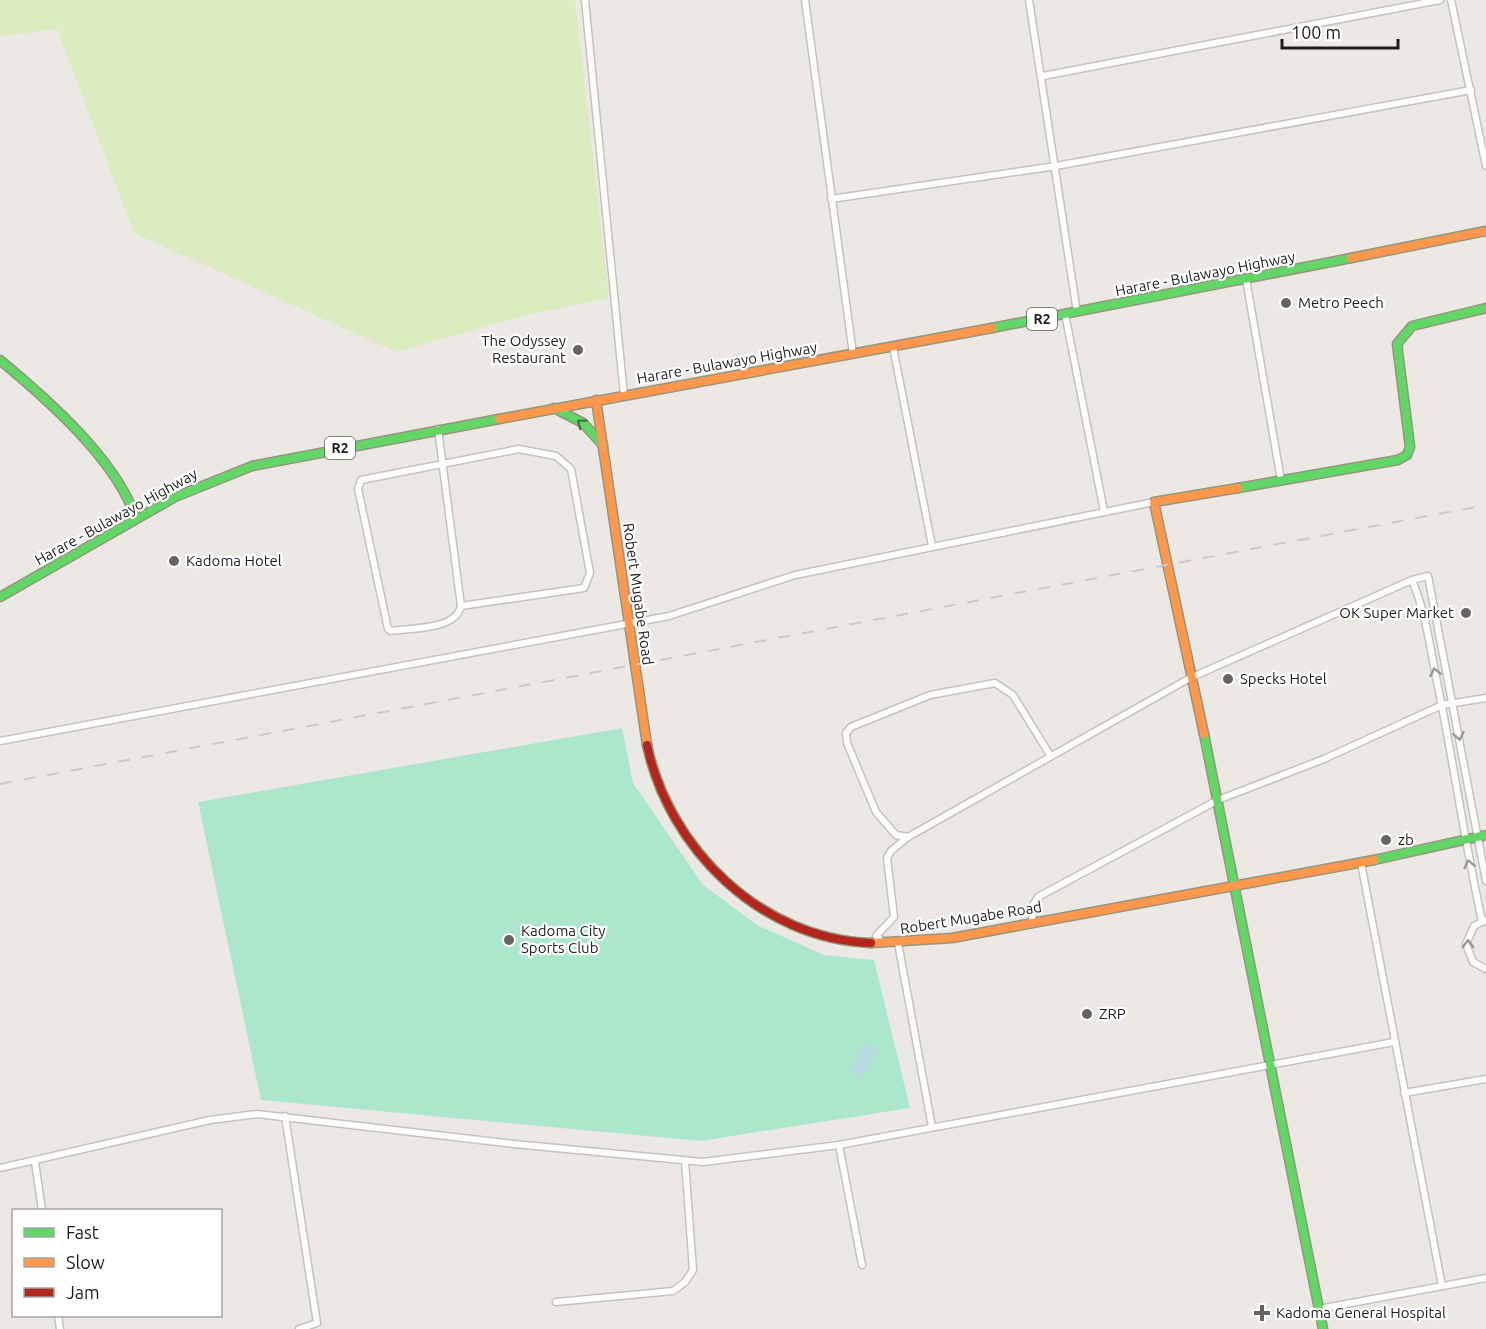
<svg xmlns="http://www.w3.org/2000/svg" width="1486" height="1329" viewBox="0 0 1486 1329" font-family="Ubuntu,sans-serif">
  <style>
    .grass { fill: #dbecc1 }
    .pitch { fill: #ade7cb }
    .water { fill: #b6dce2 }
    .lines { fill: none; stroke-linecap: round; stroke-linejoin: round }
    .street-casing { stroke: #c4c3c1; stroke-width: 9 }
    .fast-casing { stroke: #96967c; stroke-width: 11 }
    .slow-casing { stroke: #96967c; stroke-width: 11 }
    .jam-casing { stroke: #96967c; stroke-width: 11 }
    .street { stroke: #fcfcfb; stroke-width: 6 }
    .fast { stroke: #63d668; stroke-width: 8 }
    .slow { stroke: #ff974d; stroke-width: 8 }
    .jam { stroke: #b3261e; stroke-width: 8 }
    .rail { stroke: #cacac9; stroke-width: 2; stroke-dasharray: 12 12; stroke-linecap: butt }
    .oneway { stroke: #407a42 }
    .oneway2 { stroke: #989897 }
    .poi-dot { fill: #656463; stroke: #fff; stroke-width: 2 }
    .labels { text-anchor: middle; stroke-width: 4.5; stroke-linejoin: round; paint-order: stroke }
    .shield { fill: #fff; stroke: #616161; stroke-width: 1.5 }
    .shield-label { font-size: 14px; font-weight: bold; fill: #1d1d1d }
    .street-label { font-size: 15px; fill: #1d1d1d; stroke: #fff }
    .poi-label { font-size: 15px; fill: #1d1d1d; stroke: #fff; text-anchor: start }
  </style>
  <rect width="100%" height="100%" fill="#ece9e5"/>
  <path class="grass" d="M0,0H575L609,298L523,316L396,352L134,233L57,29L3,36L0,33Z"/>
  <path class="pitch" d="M622,728L633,783L703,885L757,925L824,955L874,960L910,1108L700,1141L261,1100L198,802Z"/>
  <path class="water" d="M868,1041L880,1050L861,1079L849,1069Z"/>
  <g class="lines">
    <defs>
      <g id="street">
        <path d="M585,0L624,395"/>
        <path d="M805,0L853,354"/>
        <path d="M1029,0L1077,312"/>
        <path d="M1451,0L1486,166"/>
        <path d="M1043,76L1440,0"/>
        <path d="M831,199L1056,166L1471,90"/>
        <path d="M1246,279L1281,480"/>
        <path d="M1065,314L1104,511"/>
        <path d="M893,347L932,546"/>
        <path d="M438,429L461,606"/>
        <path d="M519,449L556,456L571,469L590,573L584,588L461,606C456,630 411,628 391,631L388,629L358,489L361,480Z"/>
        <path d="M1412,580C1425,611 1430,645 1436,677C1453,758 1464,840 1482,921"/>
        <path d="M0,741L669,616L795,575L1154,502"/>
        <path d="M1050,755L1013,695L995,683L930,695L851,727L846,733L847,743L876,812L896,835L908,837L1190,678L1412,580L1428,576L1486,881"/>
        <path d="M1361,863L1442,1286"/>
        <path d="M1486,920L1474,926L1466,944L1473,962L1486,969"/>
        <path d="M1032,923L1033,905L1038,897L1218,800L1324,759L1442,705L1486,698"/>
        <path d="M884,943L876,936L894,917L887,858L891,851L908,837"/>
        <path d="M898,943L932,1127"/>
        <path d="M1404,1093L1486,1079"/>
        <path d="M285,1116L317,1323L299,1329"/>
        <path d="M839,1145L862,1265"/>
        <path d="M35,1162L42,1210"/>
        <path d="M0,1168L210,1120L257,1114L514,1144L703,1162L839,1145L1394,1042"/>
        <path d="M556,1302L673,1291L685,1282L693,1270L685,1161"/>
        <path d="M1319,1309L1486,1278"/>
        <path d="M58,1316L60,1329"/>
      </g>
      <g id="fast">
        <path d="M992,328L1351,258"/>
        <path d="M0,360C47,399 117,460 136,519"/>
        <path d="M554,408L583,423L603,445"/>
        <path d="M1238,488L1398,460L1407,455L1410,447L1397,344L1412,326L1486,308"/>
        <path d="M0,597L175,497L252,466L499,419"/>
        <path d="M1204,734L1323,1329"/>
        <path d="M1374,860L1486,835"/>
      </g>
      <g id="slow">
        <path d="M1351,258L1486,231"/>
        <path d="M596,400L647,745"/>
        <path d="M499,419L992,328"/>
        <path d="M1204,734L1154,502L1238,488"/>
        <path d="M871,943L952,938L1374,860"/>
      </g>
      <path id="jam" d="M647,745C669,849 761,939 871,943"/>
    </defs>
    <use href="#street" class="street-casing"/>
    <use href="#fast" class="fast-casing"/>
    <use href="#slow" class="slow-casing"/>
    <use href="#jam" class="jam-casing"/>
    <use href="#street" class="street"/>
    <use href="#fast" class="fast"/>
    <use href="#slow" class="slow"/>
    <use href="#jam" class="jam"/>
    <path class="rail" d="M0,784L1486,505"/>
  </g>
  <defs><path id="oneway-chevron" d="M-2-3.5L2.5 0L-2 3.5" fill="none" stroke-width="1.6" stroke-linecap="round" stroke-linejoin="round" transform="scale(1.5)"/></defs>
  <use class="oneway" href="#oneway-chevron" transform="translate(581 423) rotate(-143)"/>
  <g class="oneway2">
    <use href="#oneway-chevron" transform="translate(1435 672) rotate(-102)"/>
    <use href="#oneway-chevron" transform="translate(1459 736) rotate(79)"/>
    <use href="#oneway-chevron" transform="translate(1469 864) rotate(-102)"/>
    <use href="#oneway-chevron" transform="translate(1468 944) rotate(-90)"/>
  </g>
  <g class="poi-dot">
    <circle cx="1286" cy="303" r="6"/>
    <circle cx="578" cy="350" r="6"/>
    <circle cx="174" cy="561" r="6"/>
    <circle cx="1466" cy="613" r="6"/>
    <circle cx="1228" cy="679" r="6"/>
    <circle cx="1386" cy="840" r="6"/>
    <circle cx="509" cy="940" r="6"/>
    <circle cx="1087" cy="1014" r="6"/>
    <path d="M1259 1304h6v6h6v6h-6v6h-6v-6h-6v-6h6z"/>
  </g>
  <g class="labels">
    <g class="shield">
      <rect x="1027" y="308" width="30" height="22" rx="4.5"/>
      <rect x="325" y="437" width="30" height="22" rx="4.5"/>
    </g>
    <g class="shield-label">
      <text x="1042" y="324">R2</text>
      <text x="340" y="453">R2</text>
    </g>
    <g class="street-label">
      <text transform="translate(1205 274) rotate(-11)" y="5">Harare - Bulawayo Highway</text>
      <text transform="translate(727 363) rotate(-10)" y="5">Harare - Bulawayo Highway</text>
      <text transform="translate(116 517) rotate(-29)" y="5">Harare - Bulawayo Highway</text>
      <text transform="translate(638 594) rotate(82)" y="5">Robert Mugabe Road</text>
      <text transform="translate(971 918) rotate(-9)" y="5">Robert Mugabe Road</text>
    </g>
    <g class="poi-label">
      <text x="1298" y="308">Metro Peech</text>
      <text x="566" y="346" text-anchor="end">The Odyssey<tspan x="566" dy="17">Restaurant</tspan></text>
      <text x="186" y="566">Kadoma Hotel</text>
      <text x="1454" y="618" text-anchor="end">OK Super Market</text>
      <text x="1240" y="684">Specks Hotel</text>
      <text x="1398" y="845">zb</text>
      <text x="521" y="936">Kadoma City<tspan x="521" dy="17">Sports Club</tspan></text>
      <text x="1099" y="1019">ZRP</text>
      <text x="1276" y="1318">Kadoma General Hospital</text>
    </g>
  </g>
  <rect x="12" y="1209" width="210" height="108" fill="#ffffff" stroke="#a5a5a5" stroke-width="1.5"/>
  <rect x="24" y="1228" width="30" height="9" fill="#63d668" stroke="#a5a5a5" stroke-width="1.5"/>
  <text x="66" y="1239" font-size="18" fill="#1d1d1d">Fast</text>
  <rect x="24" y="1258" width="30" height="9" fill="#ff974d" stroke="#a5a5a5" stroke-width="1.5"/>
  <text x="66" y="1269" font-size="18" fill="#1d1d1d">Slow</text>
  <rect x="24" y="1288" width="30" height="9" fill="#b3261e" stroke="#a5a5a5" stroke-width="1.5"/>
  <text x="66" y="1299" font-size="18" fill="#1d1d1d">Jam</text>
  <path d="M1282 39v9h116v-9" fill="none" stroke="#1d1d1d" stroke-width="3"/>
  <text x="1291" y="39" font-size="18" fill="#1d1d1d" stroke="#ffffff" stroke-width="4.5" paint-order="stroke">100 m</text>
</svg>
